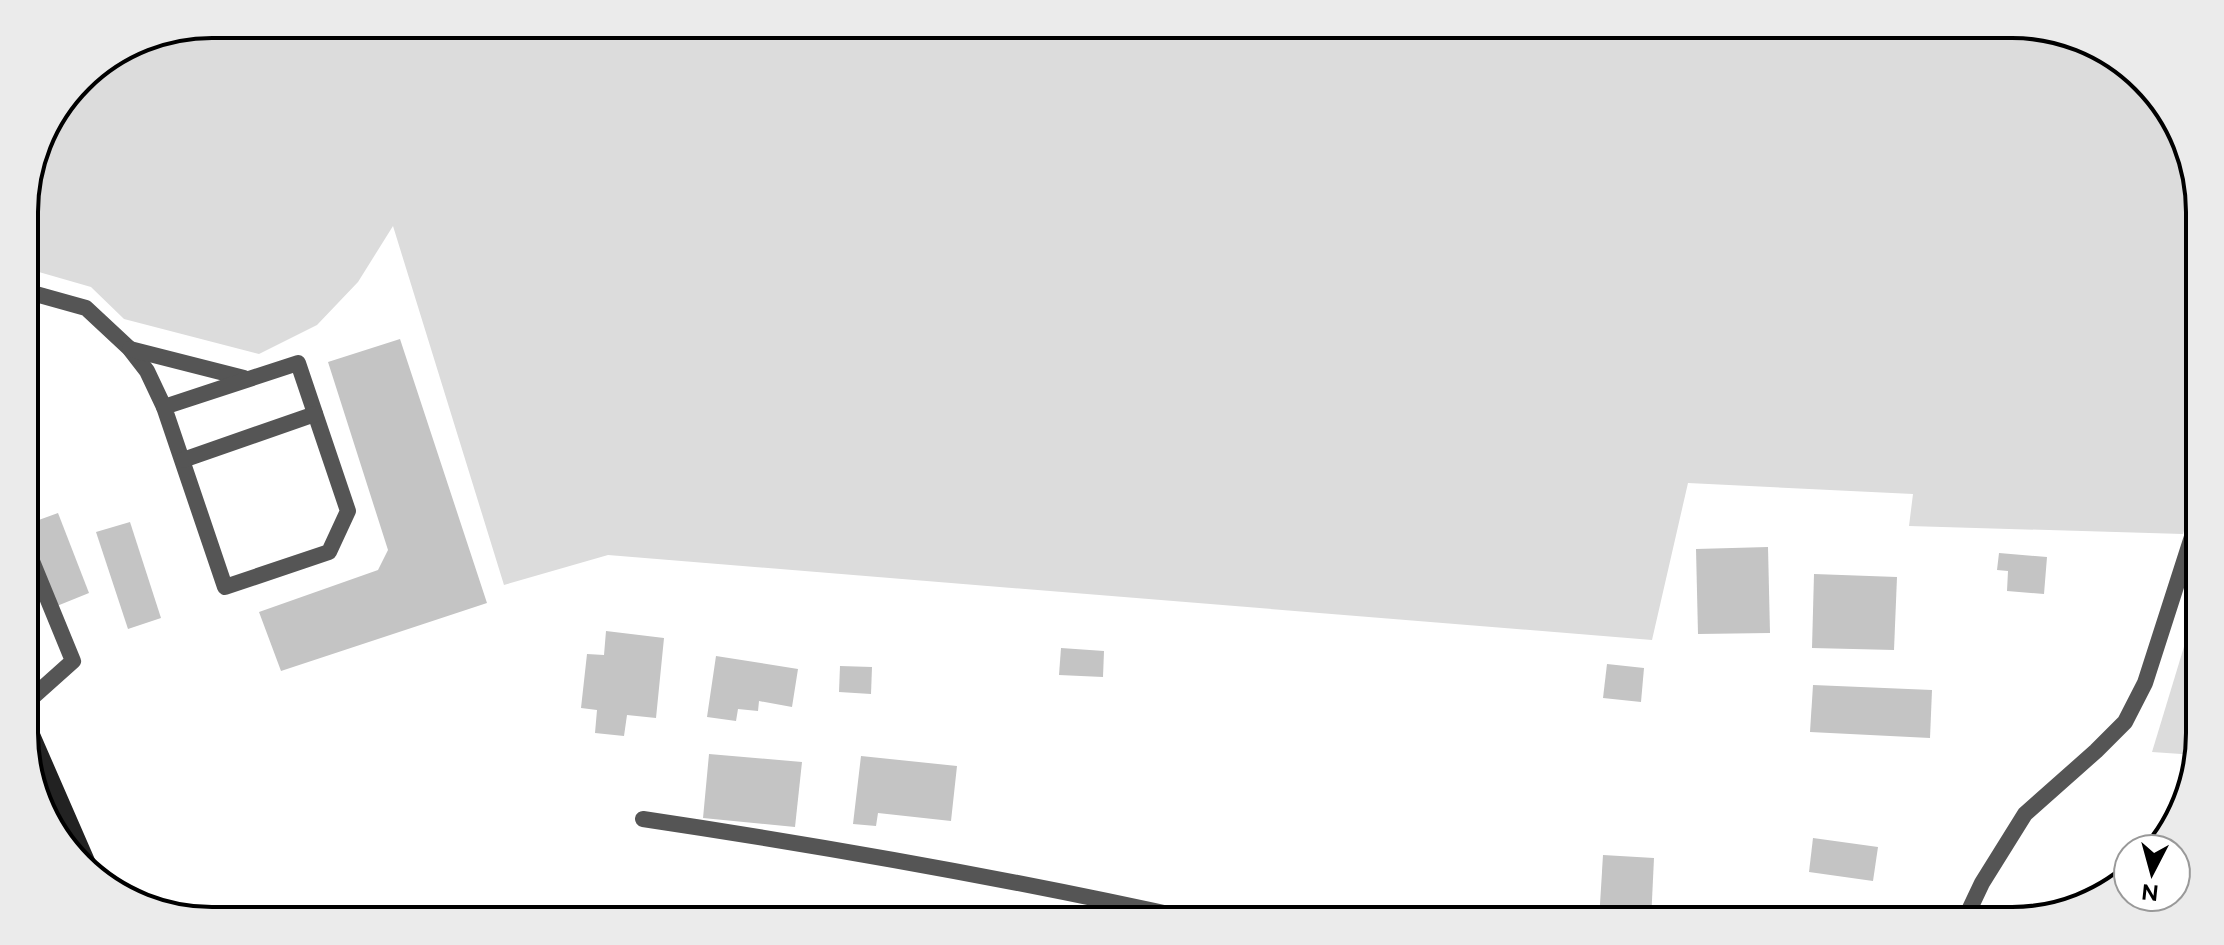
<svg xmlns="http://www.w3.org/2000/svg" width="2224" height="945" viewBox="0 0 2224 945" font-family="Figtree,sans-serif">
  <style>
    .green { fill: #dcdcdc }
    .building { fill: #c4c4c4 }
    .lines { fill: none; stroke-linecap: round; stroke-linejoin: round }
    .lane { stroke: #555; stroke-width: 16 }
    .street { stroke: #555; stroke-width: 16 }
    .secondary { stroke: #222; stroke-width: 16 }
    .rim { fill: none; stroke: #000; stroke-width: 4 }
  </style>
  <rect width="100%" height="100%" fill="#fff"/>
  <g class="green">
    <path d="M212,24H2012L2084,38L2161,97L2198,187L2199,484L2183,534L1909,526L1913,494L1688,483L1652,640L608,555L504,585L393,226L358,282L317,325L259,354L124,319L91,287L25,268L24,199L44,128L88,71L140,38Z"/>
    <path d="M2200,594V734L2196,755L2152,752Z"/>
  </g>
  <g class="building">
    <path d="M400,339L487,603L281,671L259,612L378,570L388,550L328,362Z"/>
    <path d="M58,513L89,593L47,610L25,555V525Z"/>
    <path d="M130,522L161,618L128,629L96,532Z"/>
    <path d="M1768,547L1770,633L1698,634L1696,549Z"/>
    <path d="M1999,553L2047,557L2044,594L2007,591L2008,571L1997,570Z"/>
    <path d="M1814,574L1897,577L1894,650L1812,648Z"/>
    <path d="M606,631L664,638L656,718L627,715L624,736L595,733L597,710L581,708L587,654L604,655Z"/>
    <path d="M1061,648L1104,651L1103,677L1059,675Z"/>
    <path d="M716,656L798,669L792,707L759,701L758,711L738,709L736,721L707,717Z"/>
    <path d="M1607,664L1644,668L1641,702L1603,698Z"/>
    <path d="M840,666L872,667L871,694L839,692Z"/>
    <path d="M1813,685L1932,690L1930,738L1810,732Z"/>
    <path d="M709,754L802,762L795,827L703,818Z"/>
    <path d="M861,756L957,766L951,821L878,813L876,826L853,824Z"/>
    <path d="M1813,838L1878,847L1873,881L1809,872Z"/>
    <path d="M1603,855L1654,858L1651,921H1599Z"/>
    <path d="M928,907L993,919V921H926Z"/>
  </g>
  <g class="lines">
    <g class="lane">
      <path d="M25,291L86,308L130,349L147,371L164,407"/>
      <path d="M130,349L244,378"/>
      <path d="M298,363L348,511L329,552L225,587L164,407Z"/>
      <path d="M183,460L315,414"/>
      <path d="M25,544L73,661L26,703"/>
    </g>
    <g class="street">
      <path d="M40,758L42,796"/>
      <path d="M643,819C830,847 1016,880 1200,921"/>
      <path d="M1964,921L1982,883L2025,814L2096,751L2125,722L2145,683L2199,515"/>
    </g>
    <path class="secondary" d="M26,721L90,868"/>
  </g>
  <path d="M0 0H2224V945H0ZM212 38H2012A174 174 0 0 1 2186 212V733A174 174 0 0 1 2012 907H212A174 174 0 0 1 38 733V212A174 174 0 0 1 212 38Z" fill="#ebebeb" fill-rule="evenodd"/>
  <path class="rim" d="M212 38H2012A174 174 0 0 1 2186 212V733A174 174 0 0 1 2012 907H212A174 174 0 0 1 38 733V212A174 174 0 0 1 212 38Z"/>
  <g transform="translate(2152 873) rotate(186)"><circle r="38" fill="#ffffff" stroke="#999999" stroke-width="2"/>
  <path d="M0-6L14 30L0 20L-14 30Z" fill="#000000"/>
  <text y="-12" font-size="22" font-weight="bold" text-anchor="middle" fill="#000000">N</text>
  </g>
</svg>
